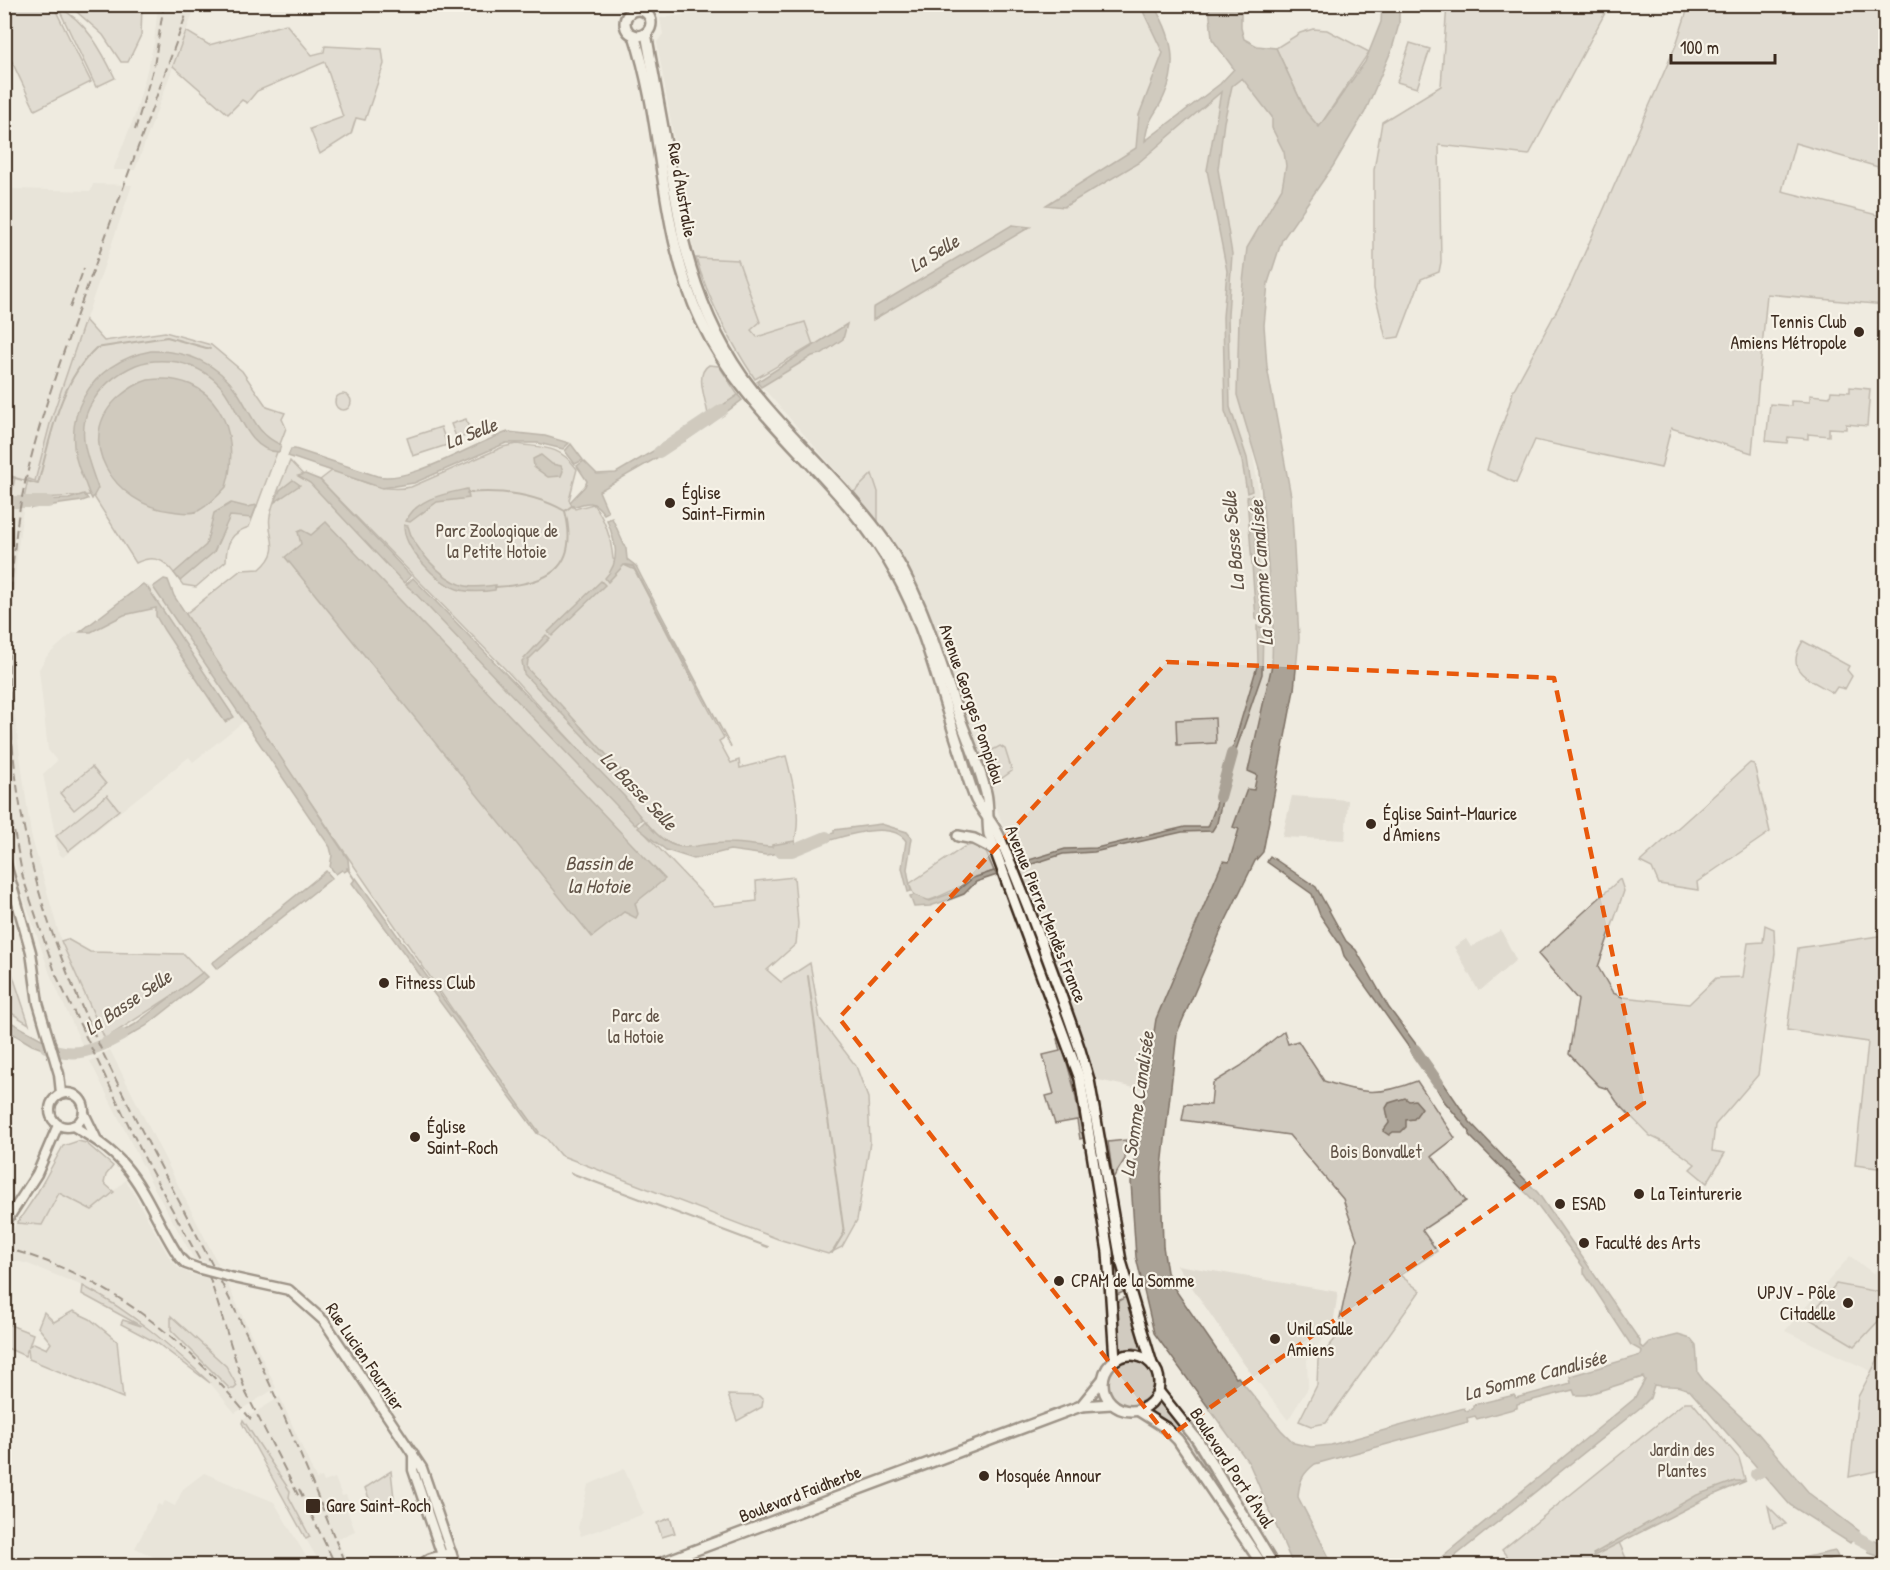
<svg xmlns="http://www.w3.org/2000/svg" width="1890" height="1570" viewBox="0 0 1890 1570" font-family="'Patrick Hand',sans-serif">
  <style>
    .built { fill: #e0dbd0; fill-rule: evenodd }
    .green { fill: #d1cbc0; stroke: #867a6f; stroke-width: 1.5 }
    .water { fill: #aaa296; stroke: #7e7266; stroke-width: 1.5 }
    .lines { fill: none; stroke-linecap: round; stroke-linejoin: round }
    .stream { stroke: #7e7266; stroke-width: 2 }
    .river { stroke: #aaa296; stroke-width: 12 }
    .secondary-casing { stroke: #3b2a1e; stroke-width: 13 }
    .primary-casing { stroke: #3b2a1e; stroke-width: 14 }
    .secondary { stroke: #f7f3e8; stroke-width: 8 }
    .primary { stroke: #f7f3e8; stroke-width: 9 }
    .rail { stroke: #3b2a1e; stroke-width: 2; stroke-dasharray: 9 4.5; stroke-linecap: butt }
    .secondary-bridge-casing { stroke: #3b2a1e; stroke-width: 13; stroke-linecap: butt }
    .secondary-bridge { stroke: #f7f3e8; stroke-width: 8 }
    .marked { fill: none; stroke: #e8590c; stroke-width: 4.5; stroke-dasharray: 12 8; stroke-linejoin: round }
    .poi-dot { fill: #3b2a1e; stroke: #f7f3e8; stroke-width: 2 }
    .labels { text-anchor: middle; stroke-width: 4.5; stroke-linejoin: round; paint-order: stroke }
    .street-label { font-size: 18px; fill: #3b2a1e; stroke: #f7f3e8 }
    .poi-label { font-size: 18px; fill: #3b2a1e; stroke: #f7f3e8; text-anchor: start }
    .park-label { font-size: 18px; fill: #605246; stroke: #f7f3e8 }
    .water-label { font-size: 20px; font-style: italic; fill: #625448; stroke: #f7f3e8 }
  </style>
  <rect width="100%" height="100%" fill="#efebe0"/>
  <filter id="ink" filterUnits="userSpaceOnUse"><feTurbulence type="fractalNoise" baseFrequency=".0167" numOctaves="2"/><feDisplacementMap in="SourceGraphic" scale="12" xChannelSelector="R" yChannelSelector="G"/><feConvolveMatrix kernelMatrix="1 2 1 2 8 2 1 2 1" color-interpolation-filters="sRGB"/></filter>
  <g filter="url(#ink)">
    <g class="built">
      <path d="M859,4L1145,5L1168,56L1138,150L1241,71L1318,172L1252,257L1244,392L1279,635L1248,771L1257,775L1254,791L1247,789L1233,827L1239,828L1229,862L1223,861L1156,1019L1144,1090L1094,1079L926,611L901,552L862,500L755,379L733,346L704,285L692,242L657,42L663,34L660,18L765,5H833L858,9Z"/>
      <path d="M158,5H196L135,170H113L135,115L145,78L154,43Z"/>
      <path d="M93,184L132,185L51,420L35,482L27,480L17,555L12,622L13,705L31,835L61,941L105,1039L84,1049L50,974L20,886L5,815L4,509L10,505L15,477L5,476L4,203L11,189L91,191Z"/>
      <path d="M143,584L153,587L244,721L193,762L189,757L63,857L59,854L43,774L57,761L48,750L39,669L47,656L67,638L74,632H80Z"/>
      <path d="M1292,796L1348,800L1345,840L1282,837Z"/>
      <path d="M1501,930L1516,960L1481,990H1478L1454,947L1466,939L1471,947Z"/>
      <path d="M110,1050L218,1264L194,1259L153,1186L90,1061Z"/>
      <path d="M126,1180L169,1257L178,1268L190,1274L227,1283L276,1388L235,1413L210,1383L173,1347L130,1313L83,1286L28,1264L5,1258L4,1241L17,1223L42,1225L59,1192L92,1210ZM172,1317L226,1366L230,1388L171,1330Z"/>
      <path d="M1885,1248V1346L1873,1372L1785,1331L1850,1256L1874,1274Z"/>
      <path d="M1177,1265L1338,1292L1332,1331L1310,1353L1307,1360L1308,1388L1288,1420L1244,1364Z"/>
      <path d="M280,1397L316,1479L322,1477L324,1482L335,1478L342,1496L346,1495L351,1508L347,1510L355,1531L337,1539L349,1565H321L306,1539L310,1537L289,1497L290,1491L243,1420Z"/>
      <path d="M624,1469L644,1514L581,1536L578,1528L588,1485Z"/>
      <path d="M204,1473L274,1502L311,1565H171L135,1548L158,1504L162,1506L165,1501L175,1506L183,1489Z"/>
    </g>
    <g class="green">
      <path d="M15,5H53L91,82L35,110L5,47V10Z"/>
      <path d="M69,5H142L141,35L128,62H121L103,35Z"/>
      <path d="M1447,5H1607L1606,11L1529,155L1439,145L1441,262L1439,272L1421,279L1399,337L1386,339L1374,289V170L1382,122L1441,86Z"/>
      <path d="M1689,5H1885V169L1795,143L1782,191L1885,217V305L1767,294L1752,453L1671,428L1661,468L1535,440L1516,483L1487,470C1494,442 1507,418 1513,391L1571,284L1676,45Z"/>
      <path d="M58,7C86,20 103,53 115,78L96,87Z"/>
      <path d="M286,24L312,55L324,52L325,46L382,49L384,64L365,120L356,118L351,134L320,154L310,129L343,117L325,62L257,91L247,103L242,100L228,114L173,66L186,31L209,45Z"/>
      <path d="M1313,29L1327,30L1369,52L1319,127L1306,112L1276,48L1300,33Z"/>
      <path d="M1410,43L1430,49L1417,88L1397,82Z"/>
      <path d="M696,258L738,260L760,322L751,330L757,337L805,322L813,345L755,379C730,341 709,302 696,258Z"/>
      <path d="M85,320L104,341L165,332L211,345L242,371L267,407L285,413L282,419L286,428L249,527C232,532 226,543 226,561L196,587L183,585C169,566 161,551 136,563L93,495L24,499L28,479L35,481L51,420Z"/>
      <path d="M709,365L719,366L738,395L708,415C706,399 694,374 709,365Z"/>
      <path d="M1850,387L1870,389L1867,426L1846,424V429L1829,428V436L1808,434V439L1788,437L1787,443L1766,441L1770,404L1791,406V401L1810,402V395L1830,397L1831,391L1850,392Z"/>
      <circle cx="343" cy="402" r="8"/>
      <path d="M466,419L471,434L457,439L451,424Z"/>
      <path d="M441,427L447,445L413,456L407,438Z"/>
      <path d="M516,444C544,448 559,445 577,469L569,500L575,509L593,504C606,520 611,538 613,559L633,567L724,738L719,741L731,763L739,760L740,768L786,756C793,783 804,821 792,848L684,850L661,839L507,671L320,480L333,470C361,480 380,493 411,487L503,447Z"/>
      <path d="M290,461L714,906L757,901L756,881L794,877L798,924L796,944L767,970L781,982L810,963L820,1019L856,1066L868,1098L870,1142L857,1220L842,1247L828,1254L778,1239L560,1155L546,1138L537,1133L183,616L241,570L260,569C284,548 266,536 270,516C274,497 283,479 290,461Z"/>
      <path d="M872,474L878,492V523L854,492Z"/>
      <path d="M7,475L15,477L11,498L5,497V476Z"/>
      <path d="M1803,641L1849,666L1847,670L1852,676L1845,689L1837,687L1833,693C1809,678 1783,673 1803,641Z"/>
      <path d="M1215,718L1216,743L1177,745L1176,720Z"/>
      <path d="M1000,746L1005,749L1012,771L991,786L983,766V755Z"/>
      <path d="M1750,763L1754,764L1770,832L1697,882L1698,890L1659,884L1652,868L1640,862Z"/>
      <path d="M92,767L106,784L74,810L60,793Z"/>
      <path d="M107,795L119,810L68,851L56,836Z"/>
      <path d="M971,845L985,850L994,871C970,879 952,893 927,901L914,895L909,884L964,847Z"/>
      <path d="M1620,879L1624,891L1598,967L1613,993L1622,997L1689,1004L1716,978L1743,977L1748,943L1763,942L1765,925L1774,929L1775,953L1758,1075L1715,1125L1712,1151L1725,1153L1707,1183L1690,1169L1695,1164L1669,1145L1650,1136L1617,1102L1608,1089L1599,1086L1569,1054L1578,1000L1538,954Z"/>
      <path d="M1885,935H1886L1885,1169L1855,1165L1868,1042L1787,1030L1798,948Z"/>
      <path d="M67,939L90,952L184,954L204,975L105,1039L61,941Z"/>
      <path d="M5,952L29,1024L5,1009Z"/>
      <path d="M1284,1031L1288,1044L1298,1041L1324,1081C1363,1094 1379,1096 1417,1081L1455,1138L1432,1156L1466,1201L1422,1230L1437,1251L1400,1275L1420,1291L1326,1423L1311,1426L1299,1421L1317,1385L1318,1360L1336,1338L1357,1239L1343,1199L1289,1135L1182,1120L1185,1104L1211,1105L1213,1083L1241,1066Z"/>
      <path d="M1060,1038L1074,1088L1083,1138L1080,1139L1077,1120L1055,1124L1046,1096L1054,1094L1043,1055L1060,1051L1057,1039Z"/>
      <path d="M1126,1140L1125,1159L1113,1178L1108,1142Z"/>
      <path d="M78,1141L86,1143L113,1166L106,1175L104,1183L114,1192L92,1210L59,1193L42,1225L17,1223L36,1195L63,1146Z"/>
      <path d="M1113,1256L1123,1292L1115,1296Z"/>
      <path d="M1836,1284L1885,1293V1314L1855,1346L1808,1318Z"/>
      <path d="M83,1286C132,1312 170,1345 210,1383L157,1343L121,1324L123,1320L141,1326L82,1294Z"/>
      <path d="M1126,1297L1145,1351L1134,1348L1119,1351L1116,1302Z"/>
      <path d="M73,1311L90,1319L117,1341L123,1398L29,1359L28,1348L25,1356L5,1347V1323L33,1334L29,1346L34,1343L47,1349L51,1343L38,1327L44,1312L54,1322Z"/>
      <path d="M171,1316L226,1366L237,1386L234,1389H230L171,1330Z"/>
      <path d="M1885,1346V1469L1849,1477L1858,1397Z"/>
      <circle cx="1131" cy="1382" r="24"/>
      <path d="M728,1395L759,1396L763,1400L762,1407L737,1421Z"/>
      <path d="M1160,1399L1178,1420L1210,1475L1174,1428L1148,1412Z"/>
      <path d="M1685,1402H1692L1739,1458L1745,1479L1618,1540L1629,1565H1513L1502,1550Z"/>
      <path d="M243,1420L290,1491L289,1497L310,1537L306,1539L242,1423Z"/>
      <path d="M391,1471L394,1498L378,1504L371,1503L365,1488Z"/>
      <path d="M1768,1506L1786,1524L1773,1528Z"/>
      <path d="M670,1518L675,1533L662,1537L657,1523Z"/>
    </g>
    <g class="water">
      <path d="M1140,5H1153C1171,32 1179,62 1165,94C1157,114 1148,116 1145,141L1220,84L1234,69L1212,39L1209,5H1241V28L1244,39L1257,46L1276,48L1306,112L1319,127L1365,62L1381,22L1382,5H1399V24L1392,49L1365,112L1333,166L1282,240L1268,283L1264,325L1267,367L1291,496L1299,638L1294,690L1263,852L1255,861L1223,926L1177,1033L1161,1176L1163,1246L1167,1272L1174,1288L1236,1378L1238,1377L1281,1430L1294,1443L1311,1447L1331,1445L1464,1408L1466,1411L1473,1409V1405L1514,1395L1516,1398L1571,1383L1570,1376L1641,1355L1642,1351L1631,1345L1584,1273V1268L1534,1201L1469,1135L1470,1132L1444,1101L1427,1072L1432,1066L1470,1122L1538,1193L1640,1341V1346L1644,1348L1650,1342L1678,1335L1691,1339L1696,1345L1698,1373L1706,1384L1757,1432L1810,1494L1859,1531L1850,1543L1790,1505L1691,1392C1677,1382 1667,1388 1654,1385L1650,1398L1641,1407L1444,1565H1432L1634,1399L1645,1380L1643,1377L1586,1395H1575L1573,1390L1517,1404V1408L1477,1419L1475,1416L1467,1418L1468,1422L1315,1464C1303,1473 1299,1481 1298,1497L1333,1565H1293L1249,1463L1154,1333L1136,1257L1131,1182L1156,1019L1223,861L1229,862L1239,829L1233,827L1247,789L1254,790L1257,775L1248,771L1272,665L1273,624L1260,472L1237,395L1239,317L1247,248L1282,188L1286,166L1284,152L1272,128V117L1242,78L1232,86L1224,122L1218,169L1232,254L1228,315L1230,407L1247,458L1252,491L1247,493L1242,461L1225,411L1223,317L1227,271L1207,170L1221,92L1138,163L1064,207L1046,205L1136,148L1139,115L1163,53Z"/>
      <path d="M1012,225L1030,227L873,320V308Z"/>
      <path d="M847,324L843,339L821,354L812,356L761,387L757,382Z"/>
      <path d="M151,351C186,350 218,363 238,393C253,416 255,433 281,445L279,452C248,452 239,409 223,389C212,375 195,366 177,362C163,360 149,360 136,365C115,374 99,388 89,408C76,435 89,462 98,488L92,499C87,491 87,486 83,478C56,421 89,362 151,351Z"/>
      <path d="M148,380C214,370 243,430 226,487C219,495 207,506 198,511C190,515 179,512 171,511C116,506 70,439 120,396C129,389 137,383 148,380Z"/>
      <path d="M738,395L742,400L709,425L708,415Z"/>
      <path d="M697,423L698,432L685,441L682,433Z"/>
      <path d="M508,432L545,436L569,443L563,449L538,443H506L414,483L382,488L288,456L291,449H295L377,476C411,484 473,443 508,432Z"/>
      <path d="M670,441L674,448L599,491L608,512L604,514C594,500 589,501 573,507L570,502L585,486L587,481L577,466L584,461L597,474L616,473Z"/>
      <path d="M571,444L583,460L575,464L565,451Z"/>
      <path d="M541,455L552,464L561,466L563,471L561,476L548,477L534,467L533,459Z"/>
      <path d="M305,474L320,480L411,576L404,583L310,483L298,476Z"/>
      <path d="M293,480L300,485L275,502L280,490Z"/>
      <path d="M467,489L469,498L437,502L410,522L406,521C417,498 444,494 467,489Z"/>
      <path d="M84,494L88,499L82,501L31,508L32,500L69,499Z"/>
      <path d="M1252,495L1263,622L1256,619L1247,497Z"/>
      <path d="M231,503L247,507L257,505L252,518L230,516L214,552L180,581L174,573L206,545L214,513Z"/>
      <path d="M612,518L626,549L627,559L636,566L641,576L731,747L635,570L624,565L608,582L605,578C622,561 615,541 607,520Z"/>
      <path d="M326,522L665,879L635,903L638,914L636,918L624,912L592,937L285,557L301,544L298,532L302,530L311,535Z"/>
      <path d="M404,525L408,526C413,548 441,578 462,585C473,589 486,586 496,585L495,590C482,592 470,593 457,589C436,582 403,548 404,525Z"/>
      <path d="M413,578L625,797L642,819L635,825L413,591L406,585Z"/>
      <path d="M164,579L168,580L174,596L348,859L349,869L344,872L342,870L336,874L330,867L332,855L330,847L153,587Z"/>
      <path d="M601,581L605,585L552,636L548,632Z"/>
      <path d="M143,584L148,588L234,717L225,722L164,630L156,616V608L124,615L91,632H80Z"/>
      <path d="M1257,626L1263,628L1262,674L1229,770L1223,768L1234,744L1258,663Z"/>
      <path d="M546,635L550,638L528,660L527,668L627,777L624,779L524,674L522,661Z"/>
      <path d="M1221,780L1226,782L1217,823L1212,831L1182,832L1094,852L1063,854L1017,869L1016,864L1065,849L1096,848L1185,827H1208L1216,806Z"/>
      <path d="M645,821C678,862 688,842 729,843C743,843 758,846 772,847V845L795,841L794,851L766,855L730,850L694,859L666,850L638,828Z"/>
      <path d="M881,824L907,832L912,838L907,869L911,891L908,892L902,868L906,841C890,817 833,840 811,846L812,838L834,833V830Z"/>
      <path d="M1270,856L1316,887L1346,941L1356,950L1389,1008L1427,1059L1422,1066L1344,956L1341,946L1320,915L1312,894L1267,862Z"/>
      <path d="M326,871L332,878L217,969L212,963L216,960Z"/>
      <path d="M994,871L997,875L976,882L964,894L951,899L930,906L914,907L910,896L914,895L930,901L957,891L973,878Z"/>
      <path d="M356,878L539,1132L537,1133L352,883Z"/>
      <path d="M203,972L208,977L146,1026L110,1047L107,1040L134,1025Z"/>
      <path d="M5,1019L58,1048L61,1056L32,1045L5,1029Z"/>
      <path d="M1405,1098L1409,1101L1415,1100L1422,1108L1414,1119L1406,1120V1127L1401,1132H1393L1389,1135L1383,1131L1389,1123L1386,1108L1389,1103Z"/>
      <path d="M1735,1481H1746L1713,1495L1594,1556L1593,1554L1697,1495Z"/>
      <path d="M1875,1540L1885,1546V1559L1869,1553L1868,1548Z"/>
      <path d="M1835,1551L1838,1557L1804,1565H1768Z"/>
    </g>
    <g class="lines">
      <g class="stream">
        <path d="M4,481L11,477L38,484C51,436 59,383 96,348L167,337L210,349"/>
        <path d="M467,493C501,490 535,494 565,511"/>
        <path d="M626,565L633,566L692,680"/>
        <path d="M495,587C547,584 580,570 565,511L573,505"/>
        <path d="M347,868L355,880"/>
        <path d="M808,976L844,1233L832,1253"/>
        <path d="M571,1173L768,1247"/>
      </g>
      <g class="river">
        <path d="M659,452L722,410"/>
        <path d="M4,502H48"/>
        <path d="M1220,797L1232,754"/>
        <path d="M780,851H792L826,837"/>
        <path d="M46,1047C75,1059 95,1050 122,1035"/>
        <path d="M1415,1050L1438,1083"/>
        <path d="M1756,1474L1767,1468"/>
        <path d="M1841,1529L1886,1553"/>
      </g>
      <defs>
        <g id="secondary">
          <path d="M4,857L31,952L38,1003L59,1074L61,1093"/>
          <circle cx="67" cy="1110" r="17"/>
          <path d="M84,1113L96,1138"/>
          <path d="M73,1126C92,1137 111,1149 125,1166C148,1193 160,1229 180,1258L186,1264L200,1269"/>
          <path d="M4,1225L37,1174L58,1125"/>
          <path d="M234,1278L289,1290L324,1321L422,1468L451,1553"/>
          <path d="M413,1453V1470L442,1555"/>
        </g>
        <g id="primary">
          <circle cx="638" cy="23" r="13"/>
          <path d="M646,33L683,239C695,288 713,335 742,376C785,435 843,482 885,541C920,591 936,651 956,708C966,736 979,764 986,793C989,806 987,821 989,834L1080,1079L1108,1252L1115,1360"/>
          <path d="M634,35C665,128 658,231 701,321C748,421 846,480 897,576C927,630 940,693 960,751C965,767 969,785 976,800C983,813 994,824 1000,838C1029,907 1056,979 1080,1050L1089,1080L1121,1261L1152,1364"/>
          <path d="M958,836L974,839L995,850"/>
          <circle cx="1131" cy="1383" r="28"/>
          <path d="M1159,1392L1198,1441L1274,1566"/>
          <path d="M1081,1406L1103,1379"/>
          <path d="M1139,1411L1166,1428L1178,1440L1263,1566"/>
          <path d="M420,1566L430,1559L451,1553L455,1566"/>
          <path d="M653,1566L1081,1406L1112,1404"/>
          <path d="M1880,1566L1886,1560"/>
        </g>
      </defs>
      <use href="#secondary" class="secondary-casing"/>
      <use href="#primary" class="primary-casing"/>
      <use href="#secondary" class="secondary"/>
      <use href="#primary" class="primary"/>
      <g class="rail">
        <path d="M190,4C158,93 125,182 93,271C63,352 33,433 18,518C0,657 6,805 54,938C98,1060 171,1181 229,1298C273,1385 309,1475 346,1566"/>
        <path d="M135,130L154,66L164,4"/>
        <path d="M70,308L84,268"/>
        <path d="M4,779L23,878L56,975L148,1165L210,1279L246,1393L300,1499"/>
        <path d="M4,1248C107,1274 188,1341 253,1422"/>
        <path d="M299,1489L336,1566"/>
      </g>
      <defs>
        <path id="secondary-bridge" d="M200,1269L234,1278"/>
      </defs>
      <use href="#secondary-bridge" class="secondary-bridge-casing"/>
      <use href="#secondary-bridge" class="secondary-bridge"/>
    </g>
  </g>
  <path d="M0 0H1890V1570H0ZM1167,662L1554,678L1644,1103L1168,1437L839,1018Z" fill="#efebe0" fill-opacity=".55" fill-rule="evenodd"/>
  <path class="marked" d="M1167,662L1554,678L1644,1103L1168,1437L839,1018Z"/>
  <g class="poi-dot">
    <circle cx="1859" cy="332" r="6"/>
    <circle cx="670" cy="503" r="6"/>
    <circle cx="1371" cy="824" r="6"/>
    <circle cx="384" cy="983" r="6"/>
    <circle cx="415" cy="1137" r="6"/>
    <circle cx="1639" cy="1194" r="6"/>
    <circle cx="1560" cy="1204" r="6"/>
    <circle cx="1584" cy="1243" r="6"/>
    <circle cx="1059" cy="1281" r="6"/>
    <circle cx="1848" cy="1303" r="6"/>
    <circle cx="1275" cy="1339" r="6"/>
    <circle cx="984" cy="1476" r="6"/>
    <rect x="305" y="1498" width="16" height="16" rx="3"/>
  </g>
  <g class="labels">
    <g class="street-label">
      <text transform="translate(682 190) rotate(80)" y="6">Rue d'Australie</text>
      <text transform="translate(972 704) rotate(71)" y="6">Avenue Georges Pompidou</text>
      <text transform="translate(1046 914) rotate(68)" y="6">Avenue Pierre Mendès France</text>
      <text transform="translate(365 1357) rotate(56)" y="6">Rue Lucien Fournier</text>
      <text transform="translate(1232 1468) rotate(57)" y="6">Boulevard Port d'Aval</text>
      <text transform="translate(800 1494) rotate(-21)" y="6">Boulevard Faidherbe</text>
    </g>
    <g class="poi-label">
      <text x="1847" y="328" text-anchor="end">Tennis Club<tspan x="1847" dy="21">Amiens Métropole</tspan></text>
      <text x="682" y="499">Église<tspan x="682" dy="21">Saint-Firmin</tspan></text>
      <text x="1383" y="820">Église Saint-Maurice<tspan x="1383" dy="21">d'Amiens</tspan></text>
      <text x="396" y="989">Fitness Club</text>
      <text x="427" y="1133">Église<tspan x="427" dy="21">Saint-Roch</tspan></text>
      <text x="1651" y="1200">La Teinturerie</text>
      <text x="1572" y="1210">ESAD</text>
      <text x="1596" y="1249">Faculté des Arts</text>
      <text x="1071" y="1287">CPAM de la Somme</text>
      <text x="1836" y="1299" text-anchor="end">UPJV - Pôle<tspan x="1836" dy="21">Citadelle</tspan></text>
      <text x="1287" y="1335">UniLaSalle<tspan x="1287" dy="21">Amiens</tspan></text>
      <text x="996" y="1482">Mosquée Annour</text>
      <text x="326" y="1512">Gare Saint-Roch</text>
    </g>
    <g class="park-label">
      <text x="497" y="537">Parc Zoologique de<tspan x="497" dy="21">la Petite Hotoie</tspan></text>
      <text x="636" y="1022">Parc de<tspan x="636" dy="21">la Hotoie</tspan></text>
      <text x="1376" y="1158">Bois Bonvallet</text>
      <text x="1682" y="1456">Jardin des<tspan x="1682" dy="21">Plantes</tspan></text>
    </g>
    <g class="water-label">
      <text transform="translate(934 253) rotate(-31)" y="7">La Selle</text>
      <text transform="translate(471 433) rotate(-21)" y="7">La Selle</text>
      <text transform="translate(1233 541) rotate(-95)" y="7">La Basse Selle</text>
      <text transform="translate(1261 573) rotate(-94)" y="7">La Somme Canalisée</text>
      <text transform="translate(639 791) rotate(46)" y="7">La Basse Selle</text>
      <text x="599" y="870">Bassin de<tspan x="599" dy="23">la Hotoie</tspan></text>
      <text transform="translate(128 1002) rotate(-34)" y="7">La Basse Selle</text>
      <text transform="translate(1137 1104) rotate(-82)" y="7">La Somme Canalisée</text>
      <text transform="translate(1535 1375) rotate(-15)" y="7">La Somme Canalisée</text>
    </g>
  </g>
  <rect width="1890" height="1570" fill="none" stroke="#f7f3e8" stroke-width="24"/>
  <rect x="12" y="12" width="1866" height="1546" fill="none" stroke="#3b2a1e" stroke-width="2" filter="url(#ink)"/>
  <path d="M1671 54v9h104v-9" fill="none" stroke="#3b2a1e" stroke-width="3"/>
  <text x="1680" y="54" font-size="18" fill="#3b2a1e" stroke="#f7f3e8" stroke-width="4.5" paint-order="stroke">100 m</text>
</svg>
